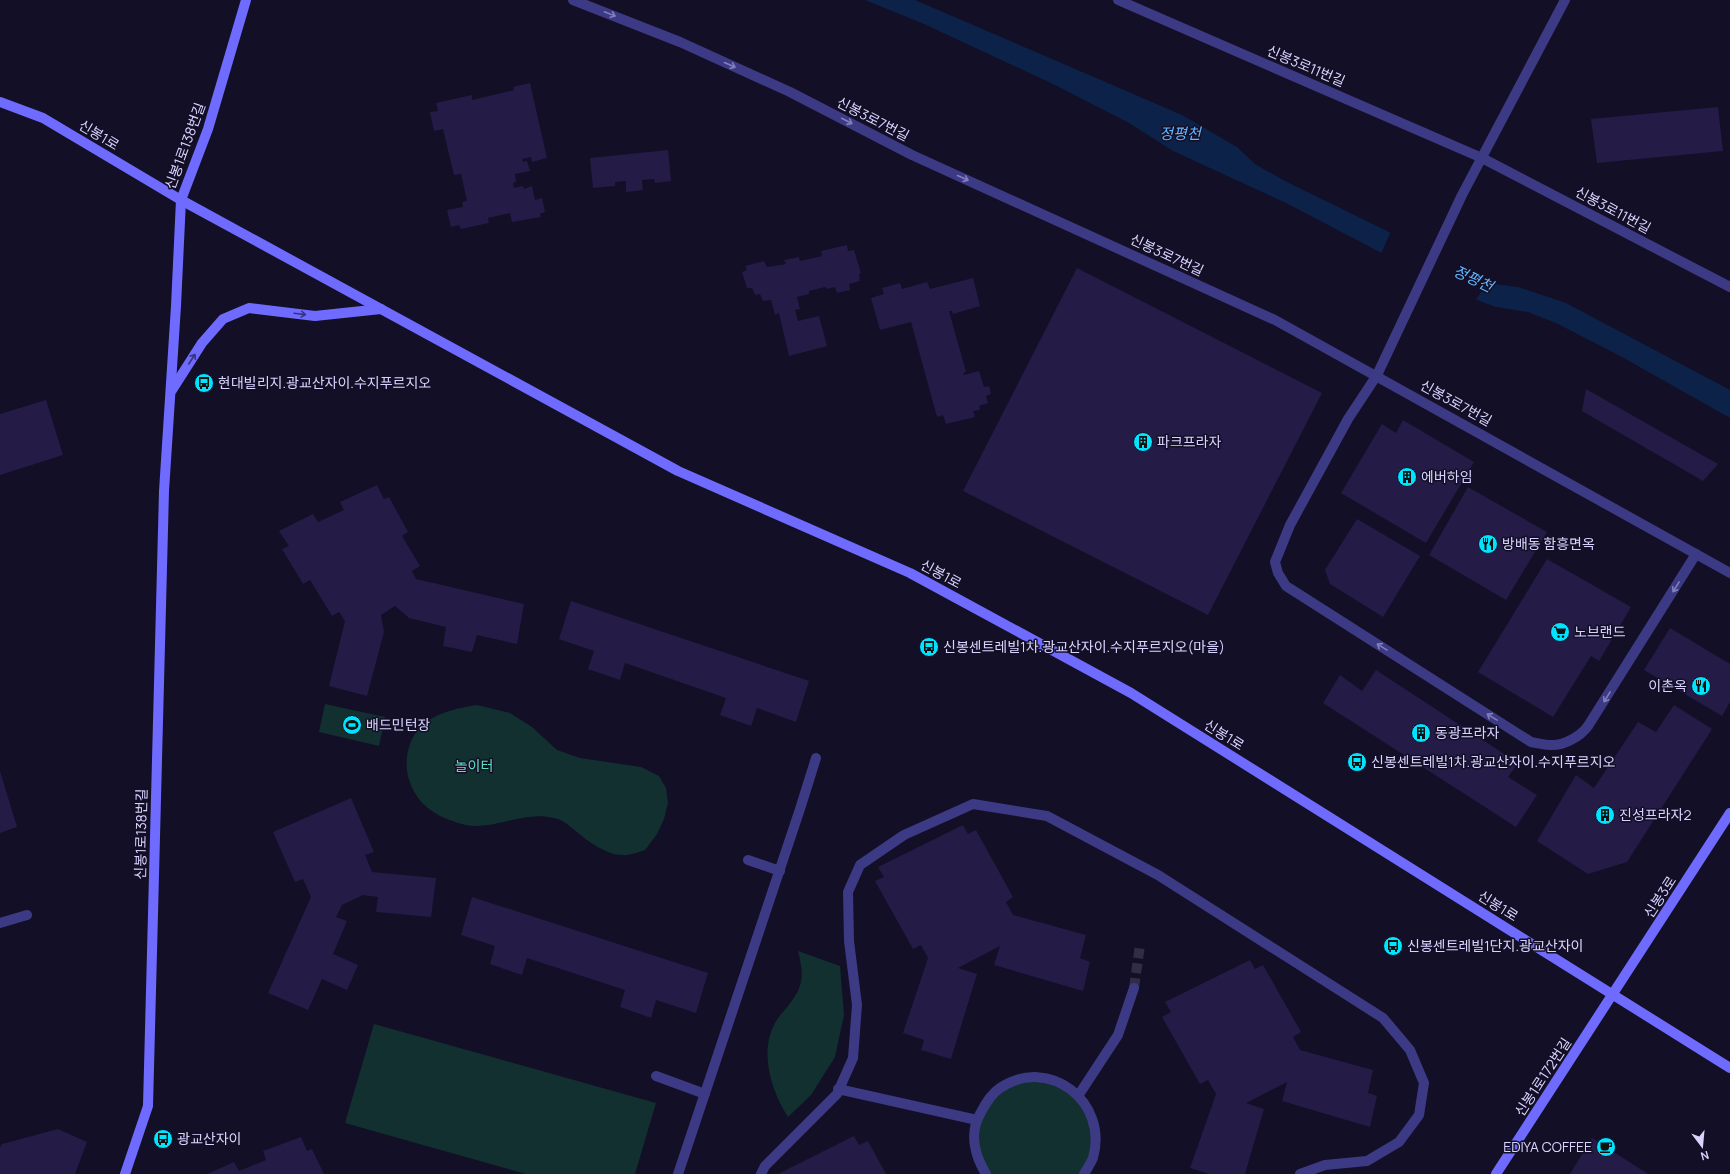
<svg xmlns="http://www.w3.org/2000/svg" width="1730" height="1174" viewBox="0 0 1730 1174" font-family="Manrope,'Noto Sans KR',sans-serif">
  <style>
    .green { fill: #12302f }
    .water { fill: #0c2248 }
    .pier { fill: #130f26 }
    .building { fill: #241b47 }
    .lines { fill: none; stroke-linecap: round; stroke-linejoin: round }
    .street-tunnel { stroke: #312d47; stroke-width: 10; stroke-dasharray: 10 5; stroke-linecap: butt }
    .lane { stroke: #3d3a85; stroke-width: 10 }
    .street { stroke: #3d3a85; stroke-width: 10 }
    .secondary { stroke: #6f6bff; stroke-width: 10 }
    .oneway { stroke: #837fbc }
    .oneway2 { stroke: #38347d }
    .labels { text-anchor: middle; stroke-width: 3; stroke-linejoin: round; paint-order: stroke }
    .street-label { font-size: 14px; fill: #d9d4ff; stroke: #130f26 }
    .poi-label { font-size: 14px; fill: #d9d4ff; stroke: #130f26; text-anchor: start }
    .park-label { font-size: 14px; fill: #5fe0c0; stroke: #130f26 }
    .water-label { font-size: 15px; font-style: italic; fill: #62b6ff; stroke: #130f26 }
  </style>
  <rect width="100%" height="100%" fill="#130f26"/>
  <g class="green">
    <path d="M325,704L385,717L379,746L319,732Z"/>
    <path d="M477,705L510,713L532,727L557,750L580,758L641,767L659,776L666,788L668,803L664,819L657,834L645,850C638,852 629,856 622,855C607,855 587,841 577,832C569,826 564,820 554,818C526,811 500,827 473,826C462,825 452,821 442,817C432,812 420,803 415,793C406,778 404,761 410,744C420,716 451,709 477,705Z"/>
    <path d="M798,951L840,966L844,1015L835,1057L811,1095L788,1117C771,1091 759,1052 775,1023C778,1017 784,1011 788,1006C804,986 804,975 798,951Z"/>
    <path d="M374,1024L656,1103L635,1174H526L345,1123Z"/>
    <path d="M1036,1080C1048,1083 1058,1085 1068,1091C1089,1104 1098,1136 1089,1158C1086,1163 1082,1169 1079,1174H990C988,1170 984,1165 982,1161C967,1130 988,1093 1018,1083C1023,1081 1030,1081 1036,1080Z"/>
  </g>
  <path class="water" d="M865,0H915L1182,115L1237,147L1255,164L1285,181L1495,284L1518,287L1566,303L1730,390V418L1622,357L1558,324L1528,312L1496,307L1458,293L1286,203L1173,151L1129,123L1053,84L924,24Z"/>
  <path class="pier" d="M1391,231L1490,279L1475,301L1458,294L1381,254Z"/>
  <g class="building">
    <path d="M530,83L547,158L532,162L531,157L522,159L523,162L527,161L530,171L515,174L516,182L513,183L514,188L523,186L524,189L532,186L535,200L542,198L545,212L540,214L541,217L512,222L510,213L488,218L489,223L461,229L459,225L451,227L447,210L463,207L462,202L467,201L461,174L454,175L443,129L434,131L430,112L438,111L436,103L472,95V100L514,90L513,87Z"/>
    <path d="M1718,107L1723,151L1597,163L1591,119Z"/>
    <path d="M668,150L671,181L655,183L654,179L642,180L643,190L626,192V181L615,182V186L593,188L590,158Z"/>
    <path d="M847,245L848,251L854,250L861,273L859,274L860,281L849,284L850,290L837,293L835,287L827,289L825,287L809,291V294L797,297L800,309L795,310L798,321L819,316L827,346L789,356L779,313L775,315L771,300L763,301L760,294L755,295L752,288H747L742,272L747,270L745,266L764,261L767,267L786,264L784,260L799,257L800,261L822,256L821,251Z"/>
    <path d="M1077,268L1322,393L1208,615L963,491Z"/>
    <path d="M973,278L980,306L953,314L952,311H949L966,372L963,373L964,375L979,371L984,387L989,386L991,394L986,396L988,403L979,406L980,410L973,411L975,417L946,424L943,415L937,417L911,322L880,330L871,298L884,294L882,288L900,283L902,289L927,282L930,289Z"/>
    <path d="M1586,389L1718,464L1703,481L1582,411Z"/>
    <path d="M46,400L63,455L0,475V414Z"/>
    <path d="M1403,420L1474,462L1426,543L1341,493L1382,424L1396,433Z"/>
    <path d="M377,485L384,499L389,497L408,532L402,536L420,566L412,571L416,579L524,604L517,644L477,635L472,652L443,646L446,627L409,618L395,606L381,615L384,632L367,696L329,686L345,621L339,612L332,616L310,580L303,584L282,549L289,546L279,531L313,514L318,522L344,510L340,502Z"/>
    <path d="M1468,487L1547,532L1506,600L1429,555Z"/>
    <path d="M1357,519L1420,556L1383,617L1330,584L1325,570Z"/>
    <path d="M1547,559L1631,607L1599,661L1591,656L1553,717L1478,672Z"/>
    <path d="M571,601L809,681L796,722L757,708L751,726L720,715L726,698L625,663L620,680L588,669L594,651L559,639Z"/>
    <path d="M1670,628L1730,664V702L1722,716L1644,670Z"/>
    <path d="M1376,670L1518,763L1508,777L1537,795L1516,827L1323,703L1340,675L1362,691Z"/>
    <path d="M1674,705L1712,729L1627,862L1588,874L1537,841L1576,775L1594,788L1638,722L1656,732Z"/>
    <path d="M0,771L17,827L0,833Z"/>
    <path d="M351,798L374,852L365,855L372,872L436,878L431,917L376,912L378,897L363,895L342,905L336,917L347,921L333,954L358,965L347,990L322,979L308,1010L268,993L311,897L303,879L295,882L273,832Z"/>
    <path d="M963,825L968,834L976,830L1013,897L1006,902L1013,915L1086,935L1080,958L1090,962L1083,991L994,965L1000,946L958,968L977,974L951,1059L921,1050L924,1040L903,1033L928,958L921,945L913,949L875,881L884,877L878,867Z"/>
    <path d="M472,897L708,973L696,1013L656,1000L651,1018L620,1007L625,990L527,958L522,975L490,964L495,946L461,935Z"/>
    <path d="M1250,960L1255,969L1263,965L1301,1032L1293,1037L1300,1050L1373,1070L1368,1093L1377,1096L1370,1127L1282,1101L1287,1082L1246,1103L1264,1109L1245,1174H1209L1190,1168L1216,1094L1208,1080L1200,1084L1162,1017L1171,1012L1165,1002Z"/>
    <path d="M58,1129L87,1142L75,1174H0V1147L2,1144Z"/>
    <path d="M854,1136L859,1145L868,1141L886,1174H778Z"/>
    <path d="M301,1137L307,1151L312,1149L324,1174H207L234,1162L239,1171L266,1160L263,1151Z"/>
    <path d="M1592,1138L1648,1174H1570Z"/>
  </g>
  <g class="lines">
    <path class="street-tunnel" d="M1134,988L1140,945"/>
    <g class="lane">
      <path d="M748,860L780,871"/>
      <path d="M0,923L27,915"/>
      <path d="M656,1076L705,1094"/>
      <path d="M838,1089L977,1120"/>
      <path d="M678,1174L800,809L816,758"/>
      <path d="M761,1174L765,1166L837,1094L853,1058L857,1005L849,941L848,892L860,865L904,835L973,804L1047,816L1158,875L1383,1018L1410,1050L1424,1083L1419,1115L1399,1142L1367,1161L1325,1165L1300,1174"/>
    </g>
    <g class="street">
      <path d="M573,0L680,42L790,92L912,155L1275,320L1730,573"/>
      <path d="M1118,0L1482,158L1730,287"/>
      <path d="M1565,0L1462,195L1377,375L1348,419L1290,525L1275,562L1278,573L1286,586L1531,742C1537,743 1544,745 1550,745C1563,746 1580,737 1588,726L1696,554"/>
      <path d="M1078,1096L1118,1035L1134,988"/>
      <path d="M986,1174C975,1156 969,1134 980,1114C985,1104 991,1094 1000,1088C1049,1055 1109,1102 1093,1158C1091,1163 1087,1169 1084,1174"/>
    </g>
    <g class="secondary">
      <path d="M0,102L43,118L181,200L678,471L910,573L1131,693L1730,1068"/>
      <path d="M172,390L202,343L223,319L249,308L315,316L381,309"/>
      <path d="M125,1174L148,1106L164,491L176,306L181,200L208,129L246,0"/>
      <path d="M1496,1174L1730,813"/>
    </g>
  </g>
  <defs><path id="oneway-shaft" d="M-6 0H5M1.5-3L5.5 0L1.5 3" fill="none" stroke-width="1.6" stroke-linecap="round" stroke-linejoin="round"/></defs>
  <g class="oneway">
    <use href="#oneway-shaft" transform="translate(610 14) rotate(22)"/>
    <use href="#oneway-shaft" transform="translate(730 65) rotate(24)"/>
    <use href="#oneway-shaft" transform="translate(847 121) rotate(27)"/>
    <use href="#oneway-shaft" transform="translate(963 178) rotate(24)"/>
    <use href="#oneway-shaft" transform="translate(1676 587) rotate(122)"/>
    <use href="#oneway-shaft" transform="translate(1382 647) rotate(-148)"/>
    <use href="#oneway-shaft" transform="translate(1607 697) rotate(122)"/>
    <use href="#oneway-shaft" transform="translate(1492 717) rotate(-148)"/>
  </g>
  <g class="oneway2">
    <use href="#oneway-shaft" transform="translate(300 314) rotate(7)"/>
    <use href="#oneway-shaft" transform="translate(192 359) rotate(-57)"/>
  </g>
  <defs>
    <symbol id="bus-disc" viewBox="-11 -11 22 22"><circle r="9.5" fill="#00e5ff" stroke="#130f26"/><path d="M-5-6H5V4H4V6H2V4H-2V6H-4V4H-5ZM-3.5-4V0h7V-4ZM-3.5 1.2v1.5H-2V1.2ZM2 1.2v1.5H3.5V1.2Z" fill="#111"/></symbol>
    <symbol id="building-disc" viewBox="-11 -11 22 22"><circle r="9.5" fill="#00e5ff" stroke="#130f26"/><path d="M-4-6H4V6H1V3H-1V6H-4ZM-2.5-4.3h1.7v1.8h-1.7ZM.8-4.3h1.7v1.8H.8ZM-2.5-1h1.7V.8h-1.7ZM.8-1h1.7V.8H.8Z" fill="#111"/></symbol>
    <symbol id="restaurant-disc" viewBox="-11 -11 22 22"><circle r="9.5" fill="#00e5ff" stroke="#130f26"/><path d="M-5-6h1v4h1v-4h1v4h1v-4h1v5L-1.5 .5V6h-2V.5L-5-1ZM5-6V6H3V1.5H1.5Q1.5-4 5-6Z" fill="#111"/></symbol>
    <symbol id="supermarket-disc" viewBox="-11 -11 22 22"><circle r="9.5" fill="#00e5ff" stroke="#130f26"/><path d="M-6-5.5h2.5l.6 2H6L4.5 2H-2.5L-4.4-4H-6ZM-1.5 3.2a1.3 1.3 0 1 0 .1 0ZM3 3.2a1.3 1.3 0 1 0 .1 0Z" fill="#111"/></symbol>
    <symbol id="stadium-disc" viewBox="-11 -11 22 22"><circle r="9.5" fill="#00e5ff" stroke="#130f26"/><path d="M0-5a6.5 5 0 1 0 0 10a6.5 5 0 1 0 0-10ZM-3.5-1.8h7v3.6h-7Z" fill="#111"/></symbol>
    <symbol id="cafe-disc" viewBox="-11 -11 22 22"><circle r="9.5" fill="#00e5ff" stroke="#130f26"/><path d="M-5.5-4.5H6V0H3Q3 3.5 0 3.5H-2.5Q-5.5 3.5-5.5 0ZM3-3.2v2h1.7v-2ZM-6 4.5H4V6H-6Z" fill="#111"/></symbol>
  </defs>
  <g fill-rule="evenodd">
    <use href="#bus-disc" x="193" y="372" width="22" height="22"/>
    <use href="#building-disc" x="1132" y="431" width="22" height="22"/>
    <use href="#building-disc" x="1396" y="466" width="22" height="22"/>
    <use href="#restaurant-disc" x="1477" y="533" width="22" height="22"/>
    <use href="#supermarket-disc" x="1549" y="621" width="22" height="22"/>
    <use href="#bus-disc" x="918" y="636" width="22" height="22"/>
    <use href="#restaurant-disc" x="1690" y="675" width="22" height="22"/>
    <use href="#stadium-disc" x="341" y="714" width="22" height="22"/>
    <use href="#building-disc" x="1410" y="722" width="22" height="22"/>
    <use href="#bus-disc" x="1346" y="751" width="22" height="22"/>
    <use href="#building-disc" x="1594" y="804" width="22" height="22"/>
    <use href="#bus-disc" x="1382" y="935" width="22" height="22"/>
    <use href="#bus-disc" x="152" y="1128" width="22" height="22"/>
    <use href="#cafe-disc" x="1595" y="1136" width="22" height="22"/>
  </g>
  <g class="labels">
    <g class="street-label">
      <text transform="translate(1306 66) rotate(23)" y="5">신봉3로11번길</text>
      <text transform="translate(873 119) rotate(27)" y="5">신봉3로7번길</text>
      <text transform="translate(99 135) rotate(31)" y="5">신봉1로</text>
      <text transform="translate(185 146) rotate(-70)" y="5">신봉1로138번길</text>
      <text transform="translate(1613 210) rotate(28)" y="5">신봉3로11번길</text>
      <text transform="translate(1167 255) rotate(25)" y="5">신봉3로7번길</text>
      <text transform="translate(1456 403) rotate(29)" y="5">신봉3로7번길</text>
      <text transform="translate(941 574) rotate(28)" y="5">신봉1로</text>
      <text transform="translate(1224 735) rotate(32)" y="5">신봉1로</text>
      <text transform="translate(141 834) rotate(-89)" y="5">신봉1로138번길</text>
      <text transform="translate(1660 897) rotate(-57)" y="5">신봉3로</text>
      <text transform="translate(1498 906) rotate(32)" y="5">신봉1로</text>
      <text transform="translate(1543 1077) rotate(-57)" y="5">신봉1로172번길</text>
    </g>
    <g class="poi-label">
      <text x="218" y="388">현대빌리지.광교산자이.수지푸르지오</text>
      <text x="1157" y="447">파크프라자</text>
      <text x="1421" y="482">에버하임</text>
      <text x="1502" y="549">방배동 함흥면옥</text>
      <text x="1574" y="637">노브랜드</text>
      <text x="943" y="652">신봉센트레빌1차.광교산자이.수지푸르지오(마을)</text>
      <text x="1687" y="691" text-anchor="end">이촌옥</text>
      <text x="366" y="730">배드민턴장</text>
      <text x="1435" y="738">동광프라자</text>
      <text x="1371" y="767">신봉센트레빌1차.광교산자이.수지푸르지오</text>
      <text x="1619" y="820">진성프라자2</text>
      <text x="1407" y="951">신봉센트레빌1단지.광교산자이</text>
      <text x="177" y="1144">광교산자이</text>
      <text x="1592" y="1152" text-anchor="end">EDIYA COFFEE</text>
    </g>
    <g class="park-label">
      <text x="474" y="771">놀이터</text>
    </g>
    <g class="water-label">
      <text x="1180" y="139">정평천</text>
      <text transform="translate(1473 279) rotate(25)" y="5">정평천</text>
    </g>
  </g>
  <g transform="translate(1702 1146) rotate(164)" stroke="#130f26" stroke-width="3" paint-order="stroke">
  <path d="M0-3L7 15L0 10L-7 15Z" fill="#d9d4ff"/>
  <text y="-6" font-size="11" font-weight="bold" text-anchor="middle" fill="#d9d4ff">N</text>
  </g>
</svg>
